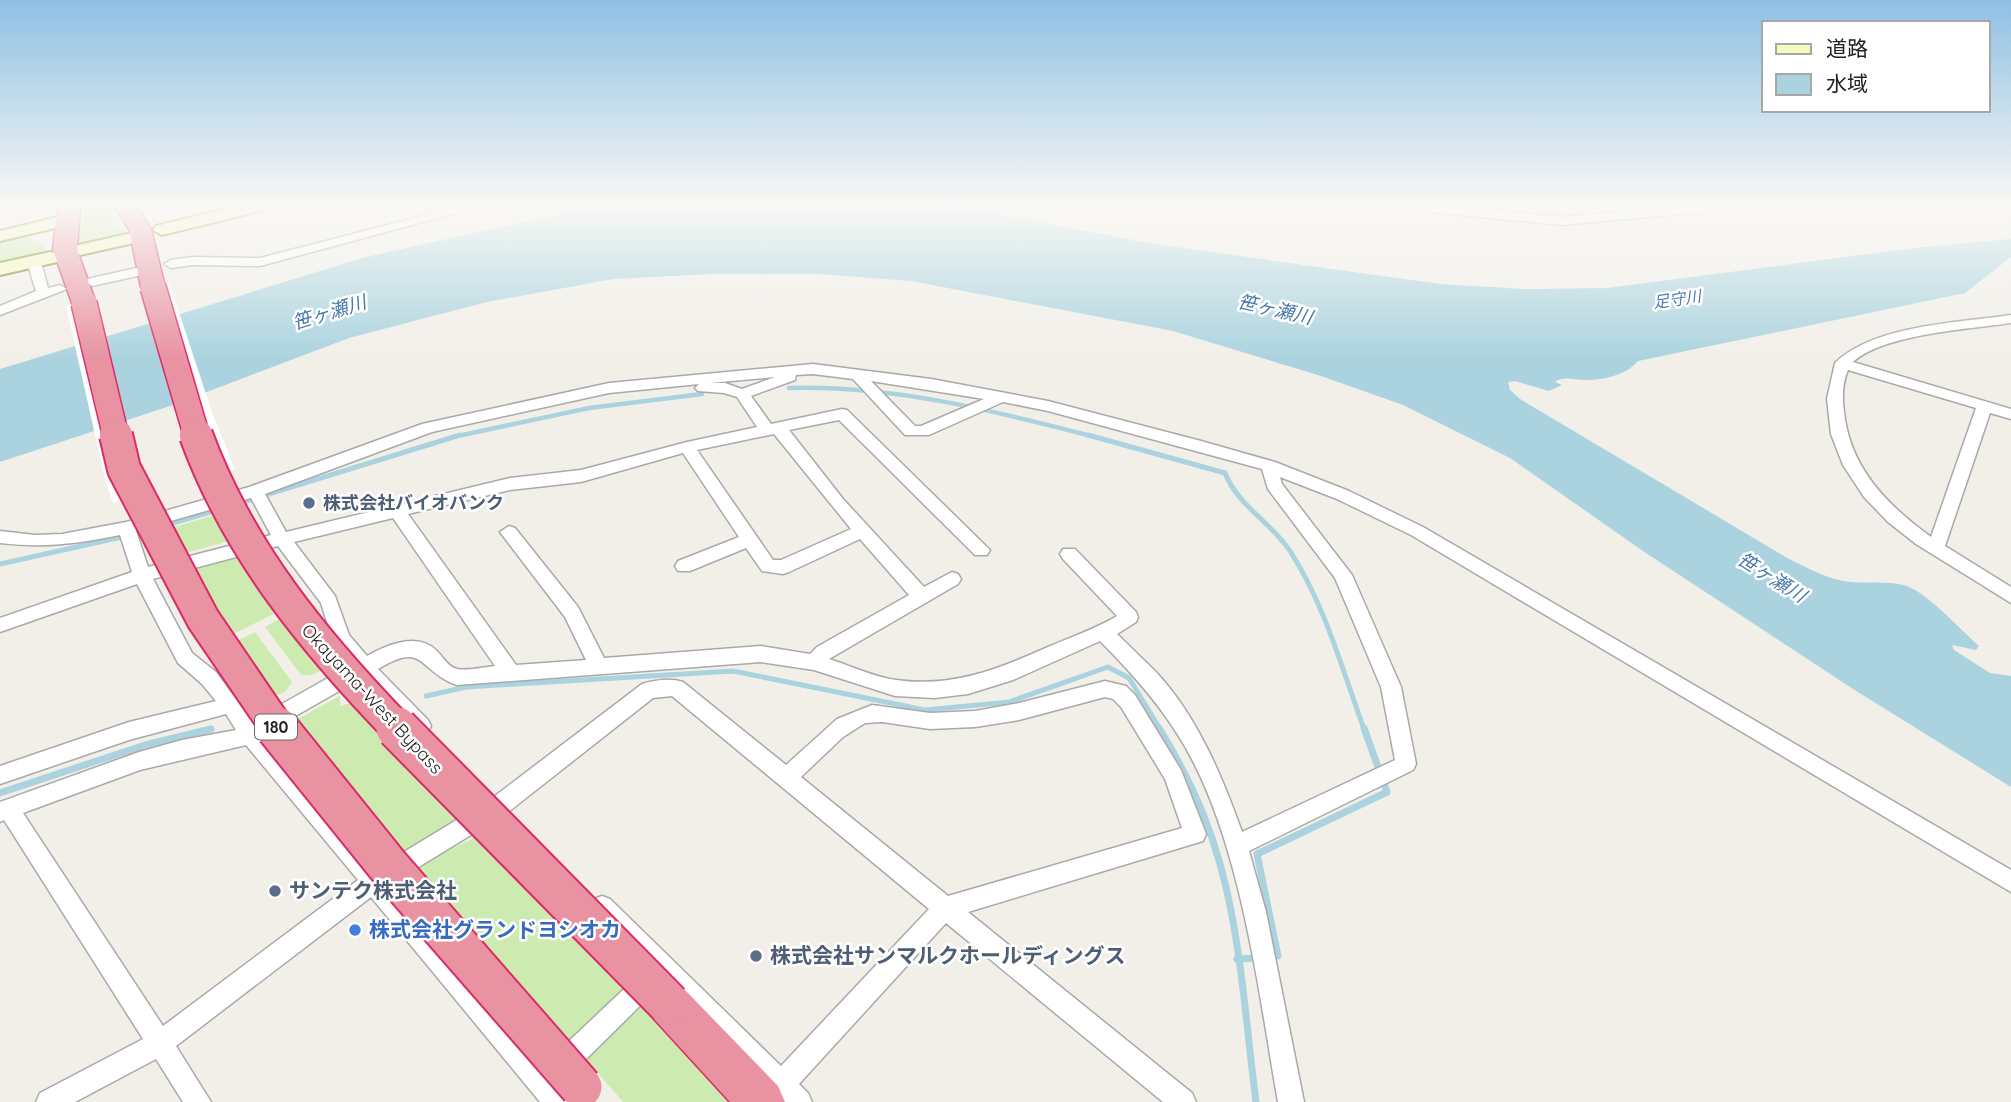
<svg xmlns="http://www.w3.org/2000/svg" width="2011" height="1102" viewBox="0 0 2011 1102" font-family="Quicksand,'Noto Sans JP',sans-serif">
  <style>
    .grass { fill: #cdebb0 }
    .water { fill: #aad3df }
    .pier { fill: #fff }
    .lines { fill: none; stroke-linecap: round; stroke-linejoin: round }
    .stream-far2 { stroke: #aad3df; stroke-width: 4.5 }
    .stream-far1 { stroke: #aad3df; stroke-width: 5 }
    .stream { stroke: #aad3df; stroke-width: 7 }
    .street-casing { stroke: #a9a9a9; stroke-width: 3 }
    .secondary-casing { stroke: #707d05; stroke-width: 4 }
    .highway-casing { stroke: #dc2a67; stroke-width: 3 }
    .street { fill: #fff; fill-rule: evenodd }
    .secondary { fill: #f7fabf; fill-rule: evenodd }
    .highway { fill: #e892a2; fill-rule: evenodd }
    .highway-bridge-far2-casing { stroke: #dc2a67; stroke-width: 28; stroke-linecap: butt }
    .highway-bridge-far1-casing { stroke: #dc2a67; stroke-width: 36; stroke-linecap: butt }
    .highway-bridge-casing { stroke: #dc2a67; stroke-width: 45; stroke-linecap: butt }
    .highway-bridge-far2 { stroke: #e892a2; stroke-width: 25 }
    .highway-bridge-far1 { stroke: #e892a2; stroke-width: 32 }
    .highway-bridge { stroke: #e892a2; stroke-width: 41 }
    .service-dot { fill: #5c6f8a; stroke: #fff; stroke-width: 2.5 }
    .shop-dot { fill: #3f7fe0; stroke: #fff; stroke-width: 2.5 }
    .labels { text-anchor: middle; stroke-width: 5; stroke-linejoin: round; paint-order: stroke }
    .far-water-label { font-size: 16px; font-style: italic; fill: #4a7aab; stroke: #fff }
    .shield { fill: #fff; stroke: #646464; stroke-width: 2 }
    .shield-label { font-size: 16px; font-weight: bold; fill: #222 }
    .service-label { font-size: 18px; font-weight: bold; fill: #4e5e75; stroke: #fff; text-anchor: start }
    .street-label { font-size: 18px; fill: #222; stroke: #fff }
    .water-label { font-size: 19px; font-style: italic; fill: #4a7aab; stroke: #fff }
    .near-service-label { font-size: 21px; font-weight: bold; fill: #4e5e75; stroke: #fff; text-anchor: start }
    .near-shop-label { font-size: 21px; font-weight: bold; fill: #366cbe; stroke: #fff; text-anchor: start }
  </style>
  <rect width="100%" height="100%" fill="#f2efe9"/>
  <g class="grass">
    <path d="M85,206H113L120,229L130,231L103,241L79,244Z"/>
    <path d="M22,236L43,244L45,252L14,262L0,263V243Z"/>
    <path d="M222,513L236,539L175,556L160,531Z"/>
    <path d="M243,554L281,610L224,639L183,570Z"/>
    <path d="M285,616L326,668L312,675H301L265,627Z"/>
    <path d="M255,632L292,682L286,691L269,699L230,644Z"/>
    <path d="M340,696V706L351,703L460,818L401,854L292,722Z"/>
    <path d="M474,831L625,988L568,1041L410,868L472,839Z"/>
    <path d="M642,1006L738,1102H623L586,1059Z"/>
  </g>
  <path class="water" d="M596,206H956L1155,244L1440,284L1528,289L1607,288L1914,248L2011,239V257L1965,293L1638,361C1628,374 1604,380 1587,380C1576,381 1564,375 1555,382L1562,385L1549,391L1515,381L1508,382L1510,390L1520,399L1789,559C1808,568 1829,580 1850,582C1868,584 1891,580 1909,587C1928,594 1962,631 1979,646L1976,650L1952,645L1954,650L1990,673L2011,676V787L1853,689L1643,551L1510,458L1403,405L1321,376L1173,331L911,281L821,274H712L613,279L487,302L349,338L170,406L0,462V369L366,257Z"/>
  <g class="pier">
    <path d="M169,282L213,415L235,469L202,479L145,289Z"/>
    <path d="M94,300L119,404L148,493L113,503L105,479L66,306Z"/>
  </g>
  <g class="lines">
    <g class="stream-far2">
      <path d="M789,388C893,385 995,411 1095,437"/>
      <path d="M453,437L589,408L702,394"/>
    </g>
    <g class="stream-far1">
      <path d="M1088,435L1225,473C1238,506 1271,522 1290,551C1325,605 1342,669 1364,729"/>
      <path d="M240,503L460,435"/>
      <path d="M166,525L217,510"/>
      <path d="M0,564L126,536"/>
      <path d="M426,696L466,687L733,671L925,710L1009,702L1108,667L1129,678L1160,729"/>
    </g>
    <g class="stream">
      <path d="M1159,728C1185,770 1207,816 1220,864C1241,938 1246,1025 1256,1102"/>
      <path d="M0,793L145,745L211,729"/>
      <path d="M1269,957L1278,956L1257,854L1387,792L1364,728"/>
      <path d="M1237,959L1259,958"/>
    </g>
    <defs>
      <g id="street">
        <path d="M461,206H482L260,266L193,265L171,268L164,264L171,260L193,257L260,258Z"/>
        <path d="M1405,206H1449L1561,217L1683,206H1731L1725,210L1561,225L1411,210Z"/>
        <path d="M34,258L41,262L48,288L60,285L67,289L0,315V306L36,291L27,262Z"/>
        <path d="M141,267L146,268V274L92,286L85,282L87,279Z"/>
        <path d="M2011,315V323C1970,329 1883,334 1853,362L2011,409V419L1990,413L1945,546L2011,587V603L1916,544L1888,522L1864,497L1843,465L1831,434L1827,399L1835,363C1874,325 1957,323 2011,315ZM1848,370L1976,408L1931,537C1887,505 1850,468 1844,412C1842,397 1842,384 1848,370Z"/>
        <path d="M813,364L931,379L1048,401L1201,441L1275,462L1349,491L1423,527L2011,870V892L1411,535L1337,499L1280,477L1282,484L1352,575L1401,687L1416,764L1413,770L1249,851L1266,912L1304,1102H1278C1258,989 1240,832 1178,735C1156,700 1130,671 1100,641L1013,680L968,694L935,698L895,696L814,670L761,662L457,685C417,671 426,640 378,669L428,720L431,726L428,732L421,734L414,732L362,678L262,735L376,869L491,799L642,684C654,680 671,678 683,682L786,765L837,719L872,705L930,713L975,711L1019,703L1105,681L1126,686L1135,695L1181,770L1206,834L1203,841L968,912L1192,1093L1196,1102H1163L946,923L799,1084L808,1093L812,1102H781L659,980L656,990L569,1076L560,1080L552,1076L570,1102H540L371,897L176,1046L211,1102H183L156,1059L75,1102H36L40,1093L143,1039L4,820L0,822V802L139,752L182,740L236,730L226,714L129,740L0,784V766L129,722L216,701L202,684L178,663L137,584L0,632V618L132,572L120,535C76,544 44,548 0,543V531L35,535L62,534L126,522L249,487L422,424L609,383ZM813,374L853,379L905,435H929L1003,402L1048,411L1262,469L1268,489L1335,578L1381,687L1395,760L1242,832C1222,776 1197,716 1156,672C1143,659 1130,647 1117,634L1136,622L1138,617L1136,612L1075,549H1063L1060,554L1063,559L1117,616C1095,629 1071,637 1048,647C999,669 951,688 896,680C874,677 851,666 829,659L958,584L961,579L958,574L952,572L924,587L843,499L789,430L839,420L975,555H987L990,550L847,410L842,409L771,424L751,396L795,380L796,375ZM775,377L742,389L725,383H710ZM871,381L984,399L921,426H915ZM699,384L695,388L698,391L724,393L737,397L757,427L687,442L581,470L510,478L286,532L265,494L432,432L609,393ZM774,434L851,529L781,560H773L697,450ZM683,453L739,537L678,561L675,566L678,571H690L746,548L762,571L783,574L789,572L860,539L909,595L817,647L810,654L761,646L604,658L578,607L515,528L509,526L500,532L565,617L586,660L516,665L408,514L510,490L581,482ZM251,498L271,535L148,567L136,531ZM393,518L495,666C484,667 468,671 457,669C448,667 443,657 437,651C418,631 386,645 367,656L349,635L335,596L294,542ZM278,546L321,603L332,638L351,665L252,721L216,672L192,653L153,579ZM672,696L929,909L781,1066L610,899L602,896L594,899L591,907L594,915L650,971L640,974L551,1058L547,1067L551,1075L389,885L507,813L653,698ZM1105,697L1113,699L1121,707L1165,779L1182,828L948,896L801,777L843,737L865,723L882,722L930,729L975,727L1019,720ZM246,745L358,880L163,1026L23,813L140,770Z"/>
      </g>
      <g id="secondary">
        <path d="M237,206H267L264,210L162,235L153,230L156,226Z"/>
        <path d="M66,215L75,220L72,224L0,241V231Z"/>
        <path d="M132,233L138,234L141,238L138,242L80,255L71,250L74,246Z"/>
        <path d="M50,252L57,254L59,258L57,262L0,275V263Z"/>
      </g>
      <g id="highway">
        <path d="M58,206H80L77,250L96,303L93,308L84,310L75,308L72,303L53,250Z"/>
        <path d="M114,206H136L151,229L165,287L162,292L153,294L144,292L141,287L129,229Z"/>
        <path d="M669,982L684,989L778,1086L785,1102H730L654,1019L647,1004L654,989Z"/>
      </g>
    </defs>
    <use href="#street" class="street-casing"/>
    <use href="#secondary" class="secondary-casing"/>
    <use href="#highway" class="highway-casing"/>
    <use href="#street" class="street"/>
    <use href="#secondary" class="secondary"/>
    <use href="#highway" class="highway"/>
    <defs>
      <g id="highway-bridge-far2">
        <path d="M153,287L197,437"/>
        <path d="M84,303L116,437"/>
      </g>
      <g id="highway-bridge-far1">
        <path d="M116,435L124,469L203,619L278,729"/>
        <path d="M196,435C238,550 314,642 398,729"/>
      </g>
      <g id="highway-bridge">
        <path d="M277,728L389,867L581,1087"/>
        <path d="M397,728L669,1004"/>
      </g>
    </defs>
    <use href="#highway-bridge-far2" class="highway-bridge-far2-casing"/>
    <use href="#highway-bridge-far1" class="highway-bridge-far1-casing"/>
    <use href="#highway-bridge" class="highway-bridge-casing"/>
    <use href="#highway-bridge-far2" class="highway-bridge-far2"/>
    <use href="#highway-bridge-far1" class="highway-bridge-far1"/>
    <use href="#highway-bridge" class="highway-bridge"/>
  </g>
  <linearGradient id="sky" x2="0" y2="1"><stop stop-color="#8fc0e4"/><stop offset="0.57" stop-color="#f9f8f5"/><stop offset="1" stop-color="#f9f8f5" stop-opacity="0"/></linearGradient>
  <rect width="2011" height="360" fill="url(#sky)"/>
  <g class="service-dot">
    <circle cx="309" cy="503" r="7"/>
    <circle cx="275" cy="891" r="7"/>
    <circle cx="756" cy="956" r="7"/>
  </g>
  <circle class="shop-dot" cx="355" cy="930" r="7"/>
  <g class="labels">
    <g class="far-water-label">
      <text transform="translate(1677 299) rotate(-8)" y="6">足守川</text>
    </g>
    <rect class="shield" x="255" y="714.5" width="42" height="25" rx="5"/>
    <g class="shield-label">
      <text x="276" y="733">180</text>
    </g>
    <g class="service-label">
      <text x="323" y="509">株式会社バイオバンク</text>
    </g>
    <g class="street-label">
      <text transform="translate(372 699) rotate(47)" y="6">Okayama-West Bypass</text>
    </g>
    <g class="water-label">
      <text transform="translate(1275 309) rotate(13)" y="7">笹ヶ瀬川</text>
      <text transform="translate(329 312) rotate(-17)" y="7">笹ヶ瀬川</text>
      <text transform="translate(1772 577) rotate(32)" y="7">笹ヶ瀬川</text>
    </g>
    <g class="near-service-label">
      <text x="289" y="898">サンテク株式会社</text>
      <text x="770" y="963">株式会社サンマルクホールディングス</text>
    </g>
    <g class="near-shop-label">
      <text x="369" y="937">株式会社グランドヨシオカ</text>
    </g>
  </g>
  <rect x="1762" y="21" width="228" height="91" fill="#ffffff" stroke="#a7a7a7" stroke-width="2"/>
  <rect x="1776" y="44" width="35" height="10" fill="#f7fabf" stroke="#a7a7a7" stroke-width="2"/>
  <text x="1826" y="56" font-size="21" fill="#222222">道路</text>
  <rect x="1776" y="74" width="35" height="21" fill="#aad3df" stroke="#a7a7a7" stroke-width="2"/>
  <text x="1826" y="91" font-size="21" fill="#222222">水域</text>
</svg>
